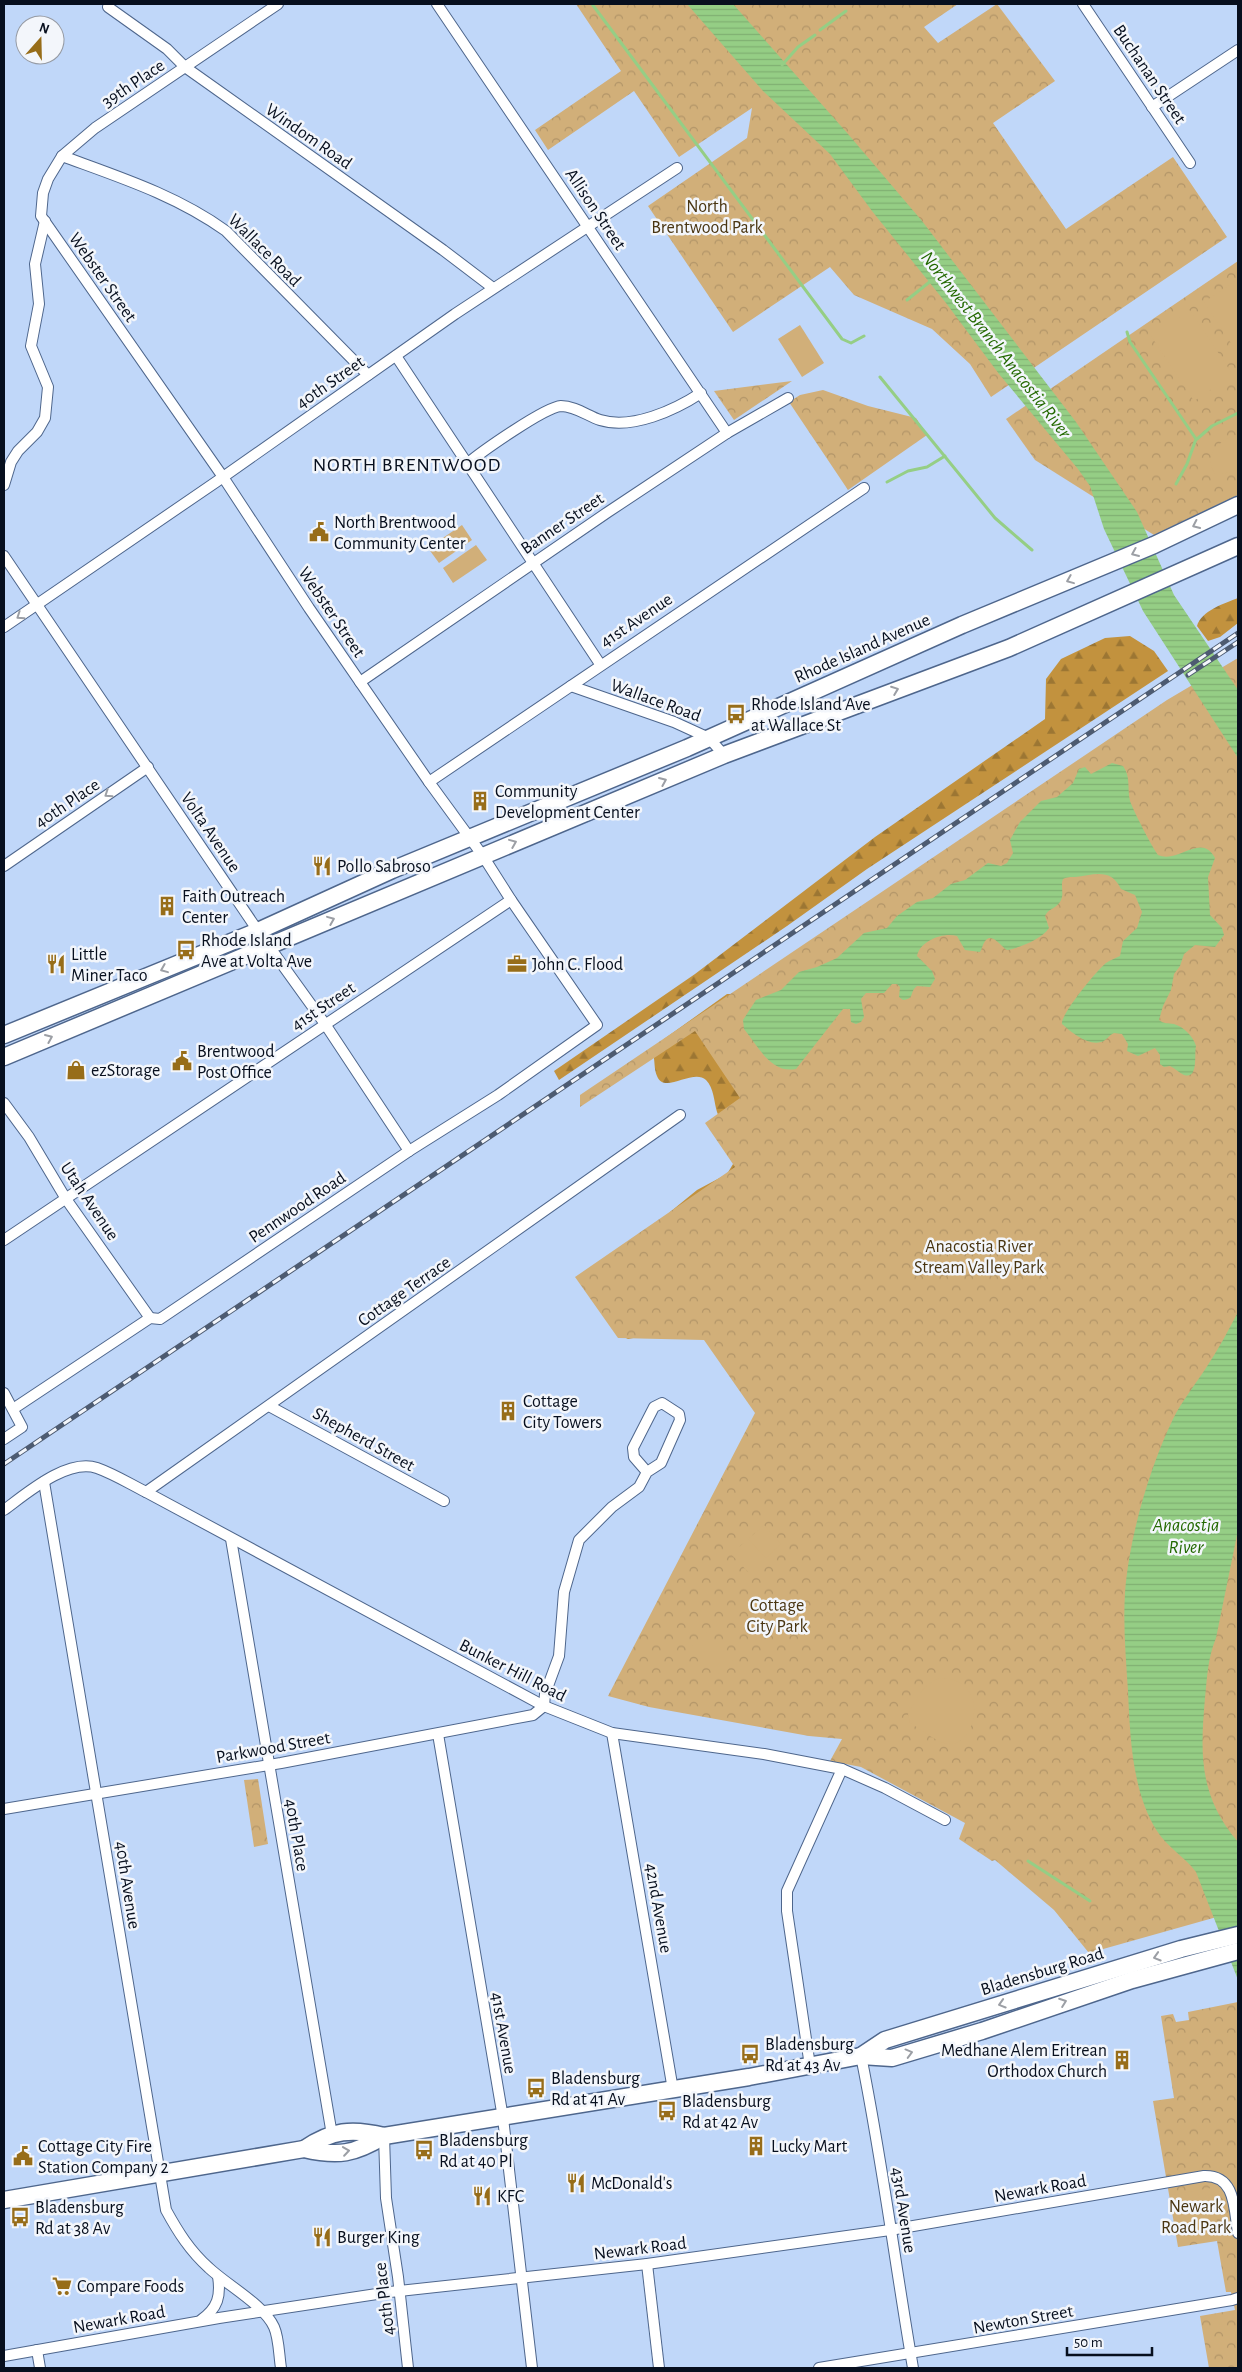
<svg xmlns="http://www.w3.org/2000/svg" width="1242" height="2372" viewBox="0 0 1242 2372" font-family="'Alegreya Sans',sans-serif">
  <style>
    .forest { fill: url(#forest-firs) }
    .park { fill: url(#park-crowns) }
    .pitch { fill: #d1af79 }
    .water { fill: url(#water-rules) }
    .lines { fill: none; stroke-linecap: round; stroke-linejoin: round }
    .stream { stroke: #95ce85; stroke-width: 3 }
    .street-casing { stroke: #4e668c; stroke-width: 12 }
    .primary-casing { stroke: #4e668c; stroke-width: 19 }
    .street { stroke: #fff; stroke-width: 10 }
    .primary { stroke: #fff; stroke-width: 16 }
    .rail-casing { stroke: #4d5b71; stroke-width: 5 }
    .rail { stroke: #f3f6fb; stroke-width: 3; stroke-dasharray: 9; stroke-linecap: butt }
    .oneway { stroke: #9c9fa5 }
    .labels { text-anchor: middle; stroke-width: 5; stroke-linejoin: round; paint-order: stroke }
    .street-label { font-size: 18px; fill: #070f1e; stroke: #f3f6fb }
    .park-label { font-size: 18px; fill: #493511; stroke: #f3f6fb }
    .poi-label { font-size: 18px; fill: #070f1e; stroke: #f3f6fb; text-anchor: start }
    .water-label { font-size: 19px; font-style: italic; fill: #236900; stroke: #f3f6fb }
    .quarter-label { font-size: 20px; letter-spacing: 1px; fill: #070f1e; stroke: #f3f6fb }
  </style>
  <defs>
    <pattern id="forest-firs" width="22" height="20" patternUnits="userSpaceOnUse" patternTransform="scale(1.25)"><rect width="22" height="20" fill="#c2923e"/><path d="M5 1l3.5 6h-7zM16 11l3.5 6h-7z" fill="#9c7633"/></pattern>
    <pattern id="park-crowns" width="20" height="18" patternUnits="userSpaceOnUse" patternTransform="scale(1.25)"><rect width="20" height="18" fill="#d1af79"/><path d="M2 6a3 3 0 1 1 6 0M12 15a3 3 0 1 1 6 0" fill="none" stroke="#b29568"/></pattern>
    <pattern id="water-rules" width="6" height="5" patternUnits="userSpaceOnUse" patternTransform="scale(1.25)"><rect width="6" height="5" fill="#95ce85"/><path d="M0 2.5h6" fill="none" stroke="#7fb072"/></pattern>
  </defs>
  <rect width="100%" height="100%" fill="#c0d7f9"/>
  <g class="forest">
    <path d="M1238,598V623L1220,637L1208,641L1197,626C1201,611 1225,603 1238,598Z"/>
    <path d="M1130,636L1154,651L1168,671L867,869L787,926L559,1080L554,1071L695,974L875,837L1045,719L1046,679L1061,659L1105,638Z"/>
    <path d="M727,994H735L769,1132L644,1336L628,1339L622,1336L670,1212L697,1190L727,1174L736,1159C730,1143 723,1128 717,1112C714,1102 714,1088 706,1080C693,1068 664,1095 657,1076C654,1070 655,1060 653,1053L664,1039Z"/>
  </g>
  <g class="park">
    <path d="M576,4H958L924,27L938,43L997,4L1055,81L993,123L1066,229L1173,157L1227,237L991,397L970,364L932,329L854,295L830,267L733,332L648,206L747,138L752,108L679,157L634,91L548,150L535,130L621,71Z"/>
    <path d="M1238,261V495L1154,535L1035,460L1006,419Z"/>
    <path d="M792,381L734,420L714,391Z"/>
    <path d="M823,390L868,406L916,418L927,435L848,490L789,402L800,395Z"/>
    <path d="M1238,658V1911L1089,1953L1054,1910L995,1860L992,1861L959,1839L965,1823L861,1767L830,1761L842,1739L809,1736L649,1707L608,1696L755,1413L704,1340L618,1338L575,1277L735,1167L705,1123L740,1098L695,1031L580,1107V1095L1167,700Z"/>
    <path d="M258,1779L268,1844L254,1847L244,1780Z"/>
    <path d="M1238,2002V2368H1209L1200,2316L1235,2310L1231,2292H1226L1217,2241L1178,2247L1153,2101L1174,2098L1161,2016L1173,2014L1176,2022L1189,2020L1188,2012Z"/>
  </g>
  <g class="pitch">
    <path d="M1238,279V354L1204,302Z"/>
    <path d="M1190,310L1233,375L1194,401L1151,336Z"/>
    <path d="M800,325L824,363L802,377L778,339Z"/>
    <path d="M1238,434V470L1222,474H1215C1202,454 1219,441 1238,434Z"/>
    <path d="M462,525L472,540L439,563L428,548Z"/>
    <path d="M476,545L487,560L453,583L443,568Z"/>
    <path d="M764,1525L781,1544L766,1558L748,1539Z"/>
    <path d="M747,1540L764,1559L749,1573L731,1554Z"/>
    <path d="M706,1632L733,1661L719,1674L692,1645Z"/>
    <path d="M941,1678C994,1679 975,1754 944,1743C932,1739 921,1729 910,1723L908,1714C917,1699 923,1683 941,1678Z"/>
    <path d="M1211,2188L1219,2233L1188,2238L1181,2193Z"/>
  </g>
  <g class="water">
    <path d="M687,4H733L848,134L922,221L1076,422L1137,512L1174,595L1238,690V758L1143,611L1104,529L1090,486L1078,469L999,374L946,303L872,211L830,154L763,91Z"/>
    <path d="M1112,763L1123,766C1131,777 1127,788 1130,801C1134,812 1151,845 1158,855C1179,864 1201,832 1215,858L1208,877L1210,915L1222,928L1224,935L1215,947L1195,945L1184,954L1180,966L1174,974L1171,990L1163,1006L1159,1020C1164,1024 1168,1023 1174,1024C1184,1027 1193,1036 1196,1046C1194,1053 1199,1080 1184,1075C1179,1073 1175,1068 1170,1066L1164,1067L1160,1064V1055L1155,1048L1138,1056L1127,1051L1128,1044L1122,1034L1114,1033C1109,1035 1106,1041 1101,1042C1088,1046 1071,1032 1062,1024C1060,1015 1097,970 1106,963C1110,960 1116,958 1120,956L1123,941L1137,928L1142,912L1135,895L1121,889C1111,867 1093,875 1075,877C1070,877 1068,877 1063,879C1060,887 1065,894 1060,902C1055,909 1048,909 1045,916L1049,928C1042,939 1019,948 1007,950C1001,947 993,933 986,940C983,943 982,949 980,952L965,950L957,936C943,932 920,941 917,956L932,971L935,979L930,987L917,986C909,992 915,999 903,1000L899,997L900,987L897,984H892L884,993H866L861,999L864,1017L861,1022L856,1024L851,1022L850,1009H843L796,1069C771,1074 758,1046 744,1029L743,1020L756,1000L781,990L799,972L817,967L837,958L864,933L887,928L897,916L917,902L933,898L951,884L965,880L988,863L1001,866L1007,863L1013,853L1010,840L1020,822L1041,801L1057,797L1073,783L1079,769L1085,767L1091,774Z"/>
    <path d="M1238,1312V1530L1216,1638C1208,1657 1207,1677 1205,1698C1200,1755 1199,1796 1238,1842V1980L1196,1872C1185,1857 1167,1847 1157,1831C1132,1792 1130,1736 1128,1691C1126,1659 1123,1626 1125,1593C1129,1538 1149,1469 1173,1419C1182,1401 1195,1385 1206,1368C1218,1350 1228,1331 1238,1312Z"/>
  </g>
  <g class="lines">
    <g class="stream">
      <path d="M592,4L842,339L851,343L864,336"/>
      <path d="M820,30L846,11"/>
      <path d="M782,65L798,47L815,35"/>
      <path d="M907,300L932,280"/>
      <path d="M1127,332L1130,342L1196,439L1187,464L1176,484"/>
      <path d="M880,377L995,518L1032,550"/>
      <path d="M1197,439L1212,426L1238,413"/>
      <path d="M887,482L908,471L927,467L945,456"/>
      <path d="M1028,1861L1090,1901"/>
    </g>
    <defs>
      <g id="street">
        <path d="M437,4L727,433"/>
        <path d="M1083,4L1190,163"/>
        <path d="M108,7L167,49L185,67L443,250L493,288"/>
        <path d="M1152,107L1238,50"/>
        <path d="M62,156C119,177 176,195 226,231L368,375"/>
        <path d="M396,356L600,664"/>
        <path d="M467,464C481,452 545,407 561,406C575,406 588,416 600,420C632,430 675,410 701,393"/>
        <path d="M4,485L11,462L18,451L37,432L45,418L48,387L31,346L39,304L35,264L45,221"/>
        <path d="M4,556L258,931L325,1024L409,1151"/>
        <path d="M4,627L216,482L455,314L677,168"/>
        <path d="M360,682L608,512L727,433L788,398"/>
        <path d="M571,686L674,722L709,738L724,755"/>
        <path d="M429,782L864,488"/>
        <path d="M4,866L148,767"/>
        <path d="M4,1103L29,1137L66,1199L150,1318"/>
        <path d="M4,1240L511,900"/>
        <path d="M4,1393L22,1427L4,1439"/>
        <path d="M269,1406L444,1501"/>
        <path d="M13,1409L150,1318L160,1319L409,1151L498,1095L597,1025L511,900L483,856L429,782L309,608L223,477L41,216L43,193L48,179L62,156L95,128L278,4"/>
        <path d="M44,1482L166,2210C178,2232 190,2251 209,2268C227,2285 264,2305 274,2327C279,2338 279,2356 281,2368"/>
        <path d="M146,1492L680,1115"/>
        <path d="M4,1510C26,1494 67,1458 97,1468C114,1474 130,1484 146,1492L544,1706L612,1733L764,1754L842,1769L885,1788L945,1820"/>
        <path d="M231,1539L332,2135"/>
        <path d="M544,1706L545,1694L559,1656L564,1592L579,1540L612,1507L639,1487L647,1472L661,1463L680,1420L679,1414L662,1403L654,1407L633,1448L634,1457L647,1472"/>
        <path d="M612,1733L673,2090"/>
        <path d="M438,1734L503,2118L532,2368"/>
        <path d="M4,1809L281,1763L533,1715L544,1706"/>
        <path d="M861,2056C882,2159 895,2264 913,2368"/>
        <path d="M810,2066L787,1911V1891L842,1769"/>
        <path d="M384,2136L386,2198L398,2277L408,2368"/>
        <path d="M647,2264L659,2368"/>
        <path d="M201,2320C218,2308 221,2296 218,2276"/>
        <path d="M37,2350L40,2368"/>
        <path d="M4,2356L219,2318L390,2292L647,2264L890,2230L1204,2176C1236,2175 1234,2209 1238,2233"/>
        <path d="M819,2368L1232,2300L1238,2298"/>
      </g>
      <g id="primary">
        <path d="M4,1035L258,931L392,870L687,748L962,625L1154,545L1238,505"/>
        <path d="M4,1057L724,755L1009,648L1238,546"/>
        <path d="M861,2056L885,2040L1181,1949L1238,1935"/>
        <path d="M304,2149C332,2130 352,2128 384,2136L749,2077L861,2056L892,2058L982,2031L1132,1980L1238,1951"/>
        <path d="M4,2200L304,2149C338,2157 355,2154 384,2136"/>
      </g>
    </defs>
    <use href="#street" class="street-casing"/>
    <use href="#primary" class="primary-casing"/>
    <use href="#street" class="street"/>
    <use href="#primary" class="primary"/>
    <defs>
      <g id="rail">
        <path d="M1188,675L1238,642"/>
        <path d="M4,1464L1238,633"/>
      </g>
    </defs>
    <use href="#rail" class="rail-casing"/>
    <use href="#rail" class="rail"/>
  </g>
  <defs><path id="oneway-chevron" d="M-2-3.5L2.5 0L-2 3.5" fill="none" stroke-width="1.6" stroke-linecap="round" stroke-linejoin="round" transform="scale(1.25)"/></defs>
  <g class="oneway">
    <use href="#oneway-chevron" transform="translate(1196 525) rotate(155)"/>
    <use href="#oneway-chevron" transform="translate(1135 553) rotate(157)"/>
    <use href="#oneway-chevron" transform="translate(1070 580) rotate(158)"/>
    <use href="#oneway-chevron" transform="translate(20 616) rotate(146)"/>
    <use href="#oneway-chevron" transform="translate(895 690) rotate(-21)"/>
    <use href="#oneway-chevron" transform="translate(663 781) rotate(-23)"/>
    <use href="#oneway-chevron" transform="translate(108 794) rotate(146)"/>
    <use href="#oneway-chevron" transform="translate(513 843) rotate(-22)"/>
    <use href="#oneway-chevron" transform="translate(331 920) rotate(-22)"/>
    <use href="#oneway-chevron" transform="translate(164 969) rotate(158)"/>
    <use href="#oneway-chevron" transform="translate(49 1038) rotate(-23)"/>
    <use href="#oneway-chevron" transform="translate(1157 1957) rotate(163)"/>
    <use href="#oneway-chevron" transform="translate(1063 2002) rotate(-20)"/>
    <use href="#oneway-chevron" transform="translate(1002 2004) rotate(163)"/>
    <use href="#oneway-chevron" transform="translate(909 2053) rotate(-15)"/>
    <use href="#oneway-chevron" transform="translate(346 2151) rotate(-8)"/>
  </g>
  <defs>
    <symbol id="civic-bare" viewBox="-9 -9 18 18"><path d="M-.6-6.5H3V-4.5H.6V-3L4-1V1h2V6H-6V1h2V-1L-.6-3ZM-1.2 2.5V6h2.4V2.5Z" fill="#976d19" stroke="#f3f6fb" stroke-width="2.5" paint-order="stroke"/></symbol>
    <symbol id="bus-bare" viewBox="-9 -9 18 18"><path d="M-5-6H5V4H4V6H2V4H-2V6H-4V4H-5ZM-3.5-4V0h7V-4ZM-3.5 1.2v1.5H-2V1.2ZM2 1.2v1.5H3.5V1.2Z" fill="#976d19" stroke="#f3f6fb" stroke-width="2.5" paint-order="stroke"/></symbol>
    <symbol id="building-bare" viewBox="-9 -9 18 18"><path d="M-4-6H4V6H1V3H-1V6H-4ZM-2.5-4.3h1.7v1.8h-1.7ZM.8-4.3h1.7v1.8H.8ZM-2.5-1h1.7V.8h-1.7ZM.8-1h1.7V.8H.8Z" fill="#976d19" stroke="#f3f6fb" stroke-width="2.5" paint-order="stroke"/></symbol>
    <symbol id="restaurant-bare" viewBox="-9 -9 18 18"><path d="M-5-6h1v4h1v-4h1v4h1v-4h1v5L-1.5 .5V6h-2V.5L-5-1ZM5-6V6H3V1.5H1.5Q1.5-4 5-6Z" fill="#976d19" stroke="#f3f6fb" stroke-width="2.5" paint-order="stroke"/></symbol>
    <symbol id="office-bare" viewBox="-9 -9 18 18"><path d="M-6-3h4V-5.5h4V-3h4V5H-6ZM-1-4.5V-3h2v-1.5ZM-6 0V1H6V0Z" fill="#976d19" stroke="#f3f6fb" stroke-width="2.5" paint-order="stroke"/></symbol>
    <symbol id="shop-bare" viewBox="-9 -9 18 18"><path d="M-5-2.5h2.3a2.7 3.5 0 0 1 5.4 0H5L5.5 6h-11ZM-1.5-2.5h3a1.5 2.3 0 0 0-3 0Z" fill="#976d19" stroke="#f3f6fb" stroke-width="2.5" paint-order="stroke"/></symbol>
    <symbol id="supermarket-bare" viewBox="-9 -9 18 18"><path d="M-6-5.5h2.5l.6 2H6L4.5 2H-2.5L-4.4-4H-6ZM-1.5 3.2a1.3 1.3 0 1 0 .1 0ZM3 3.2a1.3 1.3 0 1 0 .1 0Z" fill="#976d19" stroke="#f3f6fb" stroke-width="2.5" paint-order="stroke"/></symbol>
  </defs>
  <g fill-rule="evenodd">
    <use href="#civic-bare" x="305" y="518" width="28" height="28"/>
    <use href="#bus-bare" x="722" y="700" width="28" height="28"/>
    <use href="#building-bare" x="466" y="787" width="28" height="28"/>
    <use href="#restaurant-bare" x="308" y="852" width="28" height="28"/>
    <use href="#building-bare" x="153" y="892" width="28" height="28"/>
    <use href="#bus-bare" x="172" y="936" width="28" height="28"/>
    <use href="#restaurant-bare" x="42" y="950" width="28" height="28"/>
    <use href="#office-bare" x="503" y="950" width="28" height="28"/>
    <use href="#civic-bare" x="168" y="1047" width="28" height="28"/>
    <use href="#shop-bare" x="62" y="1056" width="28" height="28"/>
    <use href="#building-bare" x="494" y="1397" width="28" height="28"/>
    <use href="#bus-bare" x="736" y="2040" width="28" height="28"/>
    <use href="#building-bare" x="1108" y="2046" width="28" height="28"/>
    <use href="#bus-bare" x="522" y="2074" width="28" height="28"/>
    <use href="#bus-bare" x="653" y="2097" width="28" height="28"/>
    <use href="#building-bare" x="742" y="2132" width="28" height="28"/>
    <use href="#bus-bare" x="410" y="2136" width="28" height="28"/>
    <use href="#civic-bare" x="9" y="2142" width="28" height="28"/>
    <use href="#restaurant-bare" x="562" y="2169" width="28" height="28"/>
    <use href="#restaurant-bare" x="468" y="2182" width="28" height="28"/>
    <use href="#bus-bare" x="6" y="2203" width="28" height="28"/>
    <use href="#restaurant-bare" x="308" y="2223" width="28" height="28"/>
    <use href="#supermarket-bare" x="48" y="2272" width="28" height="28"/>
  </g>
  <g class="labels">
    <g class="street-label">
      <text transform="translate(1150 74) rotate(56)" y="6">Buchanan Street</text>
      <text transform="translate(133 83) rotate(-34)" y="6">39th Place</text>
      <text transform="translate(309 136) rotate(35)" y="6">Windom Road</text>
      <text transform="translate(596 209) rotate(56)" y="6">Allison Street</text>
      <text transform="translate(265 250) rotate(45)" y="6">Wallace Road</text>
      <text transform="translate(103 277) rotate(55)" y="6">Webster Street</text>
      <text transform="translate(330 382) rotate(-35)" y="6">40th Street</text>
      <text transform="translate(562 523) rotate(-34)" y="6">Banner Street</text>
      <text transform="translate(332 612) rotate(56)" y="6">Webster Street</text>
      <text transform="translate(636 620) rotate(-34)" y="6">41st Avenue</text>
      <text transform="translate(862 648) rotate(-24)" y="6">Rhode Island Avenue</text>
      <text transform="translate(656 700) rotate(20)" y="6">Wallace Road</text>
      <text transform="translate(67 803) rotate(-34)" y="6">40th Place</text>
      <text transform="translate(211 832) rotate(56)" y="6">Volta Avenue</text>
      <text transform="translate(323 1006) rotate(-34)" y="6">41st Street</text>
      <text transform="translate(90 1201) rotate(56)" y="6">Utah Avenue</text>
      <text transform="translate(297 1207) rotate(-34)" y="6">Pennwood Road</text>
      <text transform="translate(404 1291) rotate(-35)" y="6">Cottage Terrace</text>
      <text transform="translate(364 1439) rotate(29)" y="6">Shepherd Street</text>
      <text transform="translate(513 1670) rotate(27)" y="6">Bunker Hill Road</text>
      <text transform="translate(273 1747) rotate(-10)" y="6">Parkwood Street</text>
      <text transform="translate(297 1835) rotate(80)" y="6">40th Place</text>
      <text transform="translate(128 1885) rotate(81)" y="6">40th Avenue</text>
      <text transform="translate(659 1908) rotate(80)" y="6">42nd Avenue</text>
      <text transform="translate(1042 1971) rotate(-17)" y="6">Bladensburg Road</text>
      <text transform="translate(504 2033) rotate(80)" y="6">41st Avenue</text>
      <text transform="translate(1040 2188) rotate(-10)" y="6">Newark Road</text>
      <text transform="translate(904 2210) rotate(81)" y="6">43rd Avenue</text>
      <text transform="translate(640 2248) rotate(-7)" y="6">Newark Road</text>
      <text transform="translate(384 2299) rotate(-97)" y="6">40th Place</text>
      <text transform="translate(119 2319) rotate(-10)" y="6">Newark Road</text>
      <text transform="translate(1023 2319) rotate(-10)" y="6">Newton Street</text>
    </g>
    <g class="park-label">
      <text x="707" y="212">North<tspan x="707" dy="21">Brentwood Park</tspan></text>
      <text x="979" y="1252">Anacostia River<tspan x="979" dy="21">Stream Valley Park</tspan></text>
      <text x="777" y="1611">Cottage<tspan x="777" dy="21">City Park</tspan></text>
      <text x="1196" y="2212">Newark<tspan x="1196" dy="21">Road Park</tspan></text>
    </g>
    <g class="poi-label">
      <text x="334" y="528">North Brentwood<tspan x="334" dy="21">Community Center</tspan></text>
      <text x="751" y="710">Rhode Island Ave<tspan x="751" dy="21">at Wallace St</tspan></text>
      <text x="495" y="797">Community<tspan x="495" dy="21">Development Center</tspan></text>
      <text x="337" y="872">Pollo Sabroso</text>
      <text x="182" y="902">Faith Outreach<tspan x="182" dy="21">Center</tspan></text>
      <text x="201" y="946">Rhode Island<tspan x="201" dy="21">Ave at Volta Ave</tspan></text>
      <text x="71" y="960">Little<tspan x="71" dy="21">Miner Taco</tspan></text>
      <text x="532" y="970">John C. Flood</text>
      <text x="197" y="1057">Brentwood<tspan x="197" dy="21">Post Office</tspan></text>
      <text x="91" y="1076">ezStorage</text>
      <text x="523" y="1407">Cottage<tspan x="523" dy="21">City Towers</tspan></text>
      <text x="765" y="2050">Bladensburg<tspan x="765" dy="21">Rd at 43 Av</tspan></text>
      <text x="1107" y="2056" text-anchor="end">Medhane Alem Eritrean<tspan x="1107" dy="21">Orthodox Church</tspan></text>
      <text x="551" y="2084">Bladensburg<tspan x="551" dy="21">Rd at 41 Av</tspan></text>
      <text x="682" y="2107">Bladensburg<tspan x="682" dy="21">Rd at 42 Av</tspan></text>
      <text x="439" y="2146">Bladensburg<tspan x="439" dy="21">Rd at 40 Pl</tspan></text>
      <text x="38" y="2152">Cottage City Fire<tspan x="38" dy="21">Station Company 2</tspan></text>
      <text x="771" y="2152">Lucky Mart</text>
      <text x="591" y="2189">McDonald's</text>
      <text x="497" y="2202">KFC</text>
      <text x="35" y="2213">Bladensburg<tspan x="35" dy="21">Rd at 38 Av</tspan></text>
      <text x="337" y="2243">Burger King</text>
      <text x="77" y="2292">Compare Foods</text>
    </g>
    <g class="water-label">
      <text transform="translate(997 344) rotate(52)" y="7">Northwest Branch Anacostia River</text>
      <text x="1186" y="1531">Anacostia<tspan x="1186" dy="22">River</tspan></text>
    </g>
    <g class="quarter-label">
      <text x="407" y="471">NORTH BRENTWOOD</text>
    </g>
  </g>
  <rect width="1242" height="2372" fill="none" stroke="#070f1e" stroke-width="10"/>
  <g transform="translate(40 40) rotate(20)"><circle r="24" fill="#f3f6fb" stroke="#959aa3"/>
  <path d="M0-4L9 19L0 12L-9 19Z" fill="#976d19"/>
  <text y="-8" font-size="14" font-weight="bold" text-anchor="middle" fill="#070f1e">N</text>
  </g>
  <path d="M1067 2347v8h85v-8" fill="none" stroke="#070f1e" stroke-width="2.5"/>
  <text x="1074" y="2347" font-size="15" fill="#070f1e" stroke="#f3f6fb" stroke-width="4" paint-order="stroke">50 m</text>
</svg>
